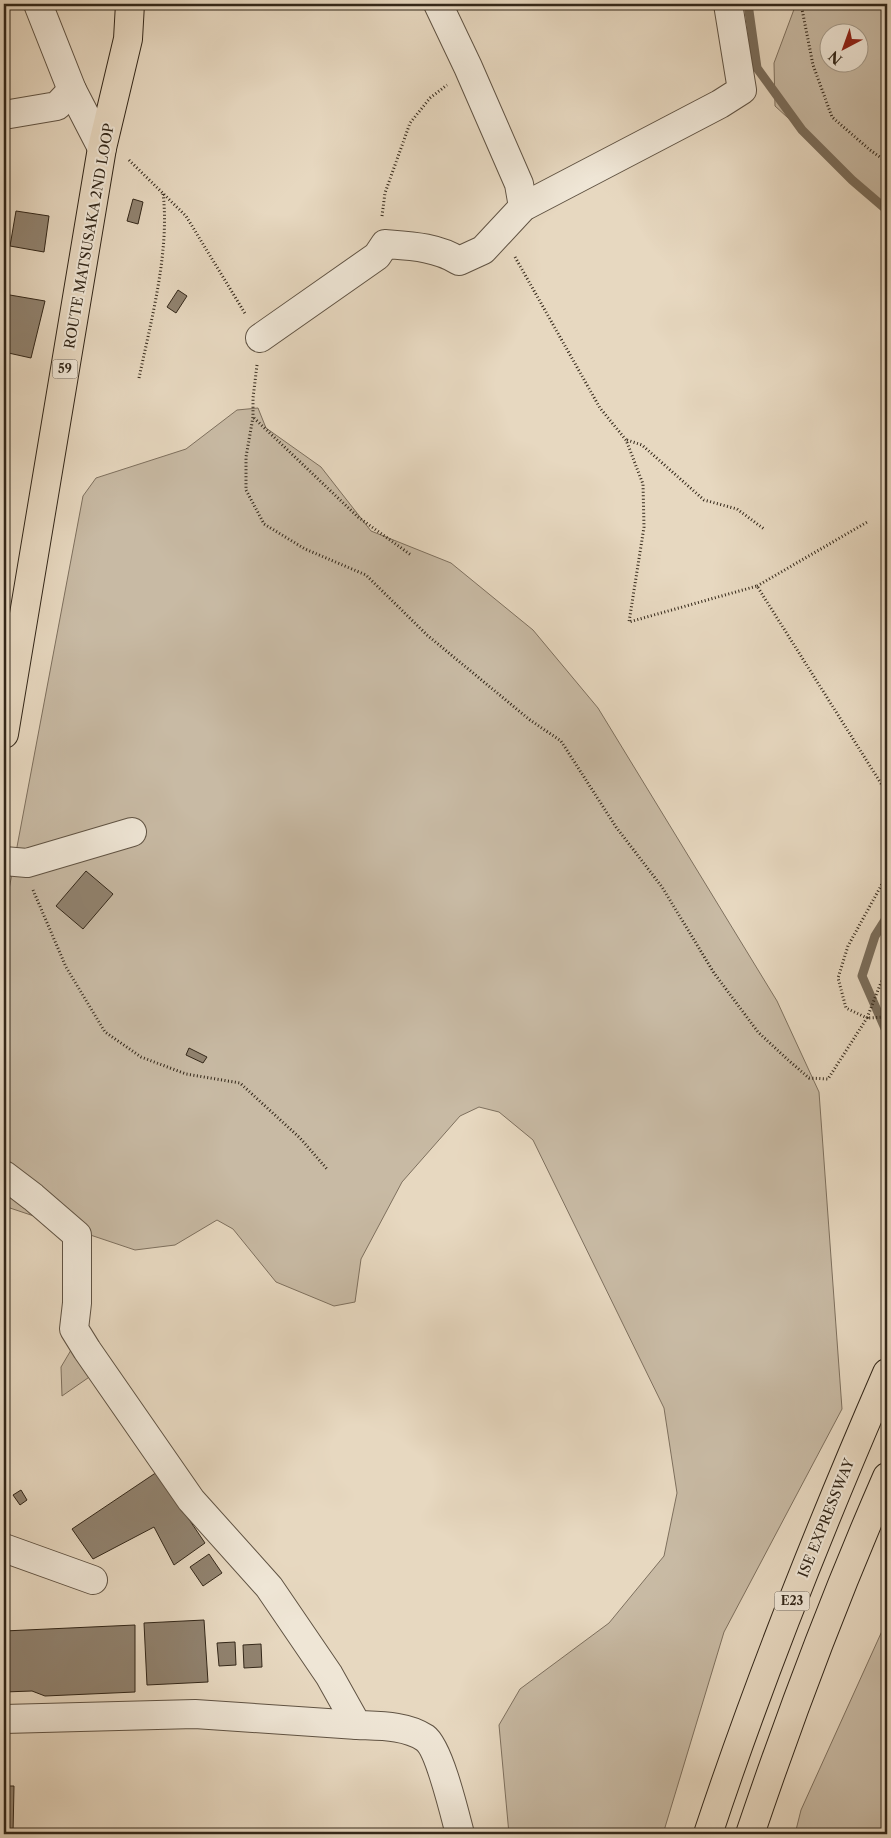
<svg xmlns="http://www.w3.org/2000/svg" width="891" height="1838" viewBox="0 0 891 1838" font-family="'Libre Caslon Text',serif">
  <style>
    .green { fill: #c8baa4; stroke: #7e705e; fill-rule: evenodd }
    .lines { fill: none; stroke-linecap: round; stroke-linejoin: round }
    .stream { stroke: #7a6d5b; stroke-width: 9 }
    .building { fill: #918370; stroke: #332719 }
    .minor-casing { stroke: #605343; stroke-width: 30 }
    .primary-casing { stroke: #332719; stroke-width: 30 }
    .motorway-casing { stroke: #332719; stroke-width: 30 }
    .path { stroke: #332719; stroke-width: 3; stroke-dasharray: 1 2.5; stroke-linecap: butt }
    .minor { stroke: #efe6d6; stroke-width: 28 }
    .primary { stroke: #e7d8c0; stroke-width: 28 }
    .motorway { stroke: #e7d8c0; stroke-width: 28 }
    .labels { text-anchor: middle; stroke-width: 4; stroke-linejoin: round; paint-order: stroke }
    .shield { fill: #efe6d6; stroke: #6b6052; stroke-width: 1 }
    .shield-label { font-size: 12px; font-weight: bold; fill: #332719 }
    .street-label { font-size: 14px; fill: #332719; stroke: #efe6d6 }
  </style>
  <rect width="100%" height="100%" fill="#e7d8c0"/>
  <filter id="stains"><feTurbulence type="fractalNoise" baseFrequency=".004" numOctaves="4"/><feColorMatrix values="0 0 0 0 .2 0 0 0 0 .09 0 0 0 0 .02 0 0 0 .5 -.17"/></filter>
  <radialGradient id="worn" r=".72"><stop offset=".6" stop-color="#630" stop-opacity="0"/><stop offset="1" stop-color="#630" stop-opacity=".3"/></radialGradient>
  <g class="green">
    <path d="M796,4H887V209L775,106L774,63ZM828,32H858V62H828Z"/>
    <path d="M258,408L266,428L321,467L371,531L451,563L533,630L598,708L777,1001L819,1092L842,1409L724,1632L663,1834H509L499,1725L520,1689L609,1623L664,1556L677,1493L664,1408L533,1140L499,1112L479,1107L460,1116L402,1182L361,1259L355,1302L334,1306L276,1282L233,1229L217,1220L175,1245L135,1250L10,1208L4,1203V916L83,496L96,478L186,449L237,410Z"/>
    <path d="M84,1328L108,1364L62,1396L61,1367Z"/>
    <path d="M887,1620V1834H795L801,1810Z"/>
  </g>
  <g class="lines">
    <g class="stream">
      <path d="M748,4L757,68L802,130L852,180L887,210"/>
      <path d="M887,917L875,936L862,976L887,1033"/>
    </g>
  </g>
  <g class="building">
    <path d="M133,199L143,202L138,224L127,221Z"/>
    <path d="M16,211L49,216L44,252L10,246Z"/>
    <path d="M178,290L187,296L176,313L167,307Z"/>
    <path d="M4,294L45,301L31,358L4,352Z"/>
    <path d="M86,871L113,894L83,929L56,906Z"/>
    <path d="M189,1048L207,1057L203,1063L186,1055Z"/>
    <path d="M157,1472L205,1543L174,1565L154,1527L93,1559L72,1529Z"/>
    <path d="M21,1490L27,1500L20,1505L13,1495Z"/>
    <path d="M209,1554L222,1573L203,1586L190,1567Z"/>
    <path d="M204,1620L208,1682L147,1685L144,1623Z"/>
    <path d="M135,1625V1692L45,1696L32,1691L4,1692V1631Z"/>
    <path d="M235,1642L236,1665L219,1666L217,1643Z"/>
    <path d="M261,1644L262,1667L244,1668L243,1645Z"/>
    <path d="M4,1786H14L13,1834H4Z"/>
  </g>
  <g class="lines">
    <defs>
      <g id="minor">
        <path d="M38,4L72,90L102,148"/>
        <path d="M438,4L468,67L519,184L523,207"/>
        <path d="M4,115L57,106L72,90"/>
        <path d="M260,338L377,256L385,244C411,246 437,247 459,261L483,250L523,207L720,104L742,90L728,4"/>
        <path d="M4,861L27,863L132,832"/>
        <path d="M4,1175L33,1197L77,1235V1303L74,1329L87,1350L191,1500L269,1587L329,1675L357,1725C378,1726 406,1725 425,1738C439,1748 455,1815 460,1834"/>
        <path d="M4,1548L93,1580"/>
        <path d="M4,1719L195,1714L357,1725"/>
      </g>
      <path id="primary" d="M4,734L102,148L128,39L130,4"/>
      <g id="motorway">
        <path d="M708,1834C760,1677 821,1525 887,1373"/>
        <path d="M750,1834C791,1713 836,1594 887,1477"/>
      </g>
    </defs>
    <use href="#minor" class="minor-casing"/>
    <use href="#primary" class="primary-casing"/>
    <use href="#motorway" class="motorway-casing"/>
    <g class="path">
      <path d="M801,4L813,65L832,117L870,150L887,162"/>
      <path d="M129,160L186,216L246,315"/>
      <path d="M382,216L385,193L410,123L430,98L447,85"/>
      <path d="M515,257L600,408L626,440L643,484L644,527L629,622L757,586L887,793"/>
      <path d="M257,365L253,398V417L246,457V490L264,524L305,549L366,575L427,635L530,720L561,741L616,827L662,887L714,973L758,1032L787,1059L809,1078L828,1079L867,1018L846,1008L838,978L848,946L887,875"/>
      <path d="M139,378C151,321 170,251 163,193"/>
      <path d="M254,418L358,517L411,555"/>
      <path d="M627,440L642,445L704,500L737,509L764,529"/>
      <path d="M757,586L869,521"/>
      <path d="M33,890L66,967L105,1032L141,1057L186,1074L240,1083L300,1138L327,1169"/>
      <path d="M887,972L882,980L867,1018L887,1017"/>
    </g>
    <use href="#minor" class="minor"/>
    <use href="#primary" class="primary"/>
    <use href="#motorway" class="motorway"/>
  </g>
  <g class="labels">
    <g class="shield">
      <rect x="52.5" y="359.5" width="25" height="19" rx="4"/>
      <rect x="774.5" y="1591.5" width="35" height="19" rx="4"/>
    </g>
    <g class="shield-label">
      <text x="65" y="373">59</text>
      <text x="792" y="1605">E23</text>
    </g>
    <g class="street-label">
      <text transform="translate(89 236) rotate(-80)" y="5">ROUTE MATSUSAKA 2ND LOOP</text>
      <text transform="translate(826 1518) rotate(-68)" y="5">ISE EXPRESSWAY</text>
    </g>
  </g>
  <rect width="891" height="1838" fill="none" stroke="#e7d8c0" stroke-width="20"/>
  <rect x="5" y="5" width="881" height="1828" fill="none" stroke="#332719" stroke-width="2.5"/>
  <rect x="10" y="10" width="871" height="1818" fill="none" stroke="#332719"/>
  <g transform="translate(844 48) rotate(221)"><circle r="24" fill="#efe6d6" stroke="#a49a8a"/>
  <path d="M0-4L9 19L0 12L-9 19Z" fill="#8f2418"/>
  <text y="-8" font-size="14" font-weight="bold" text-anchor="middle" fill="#332719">N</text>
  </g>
  <rect width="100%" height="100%" filter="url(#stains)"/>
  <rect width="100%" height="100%" fill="url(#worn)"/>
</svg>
